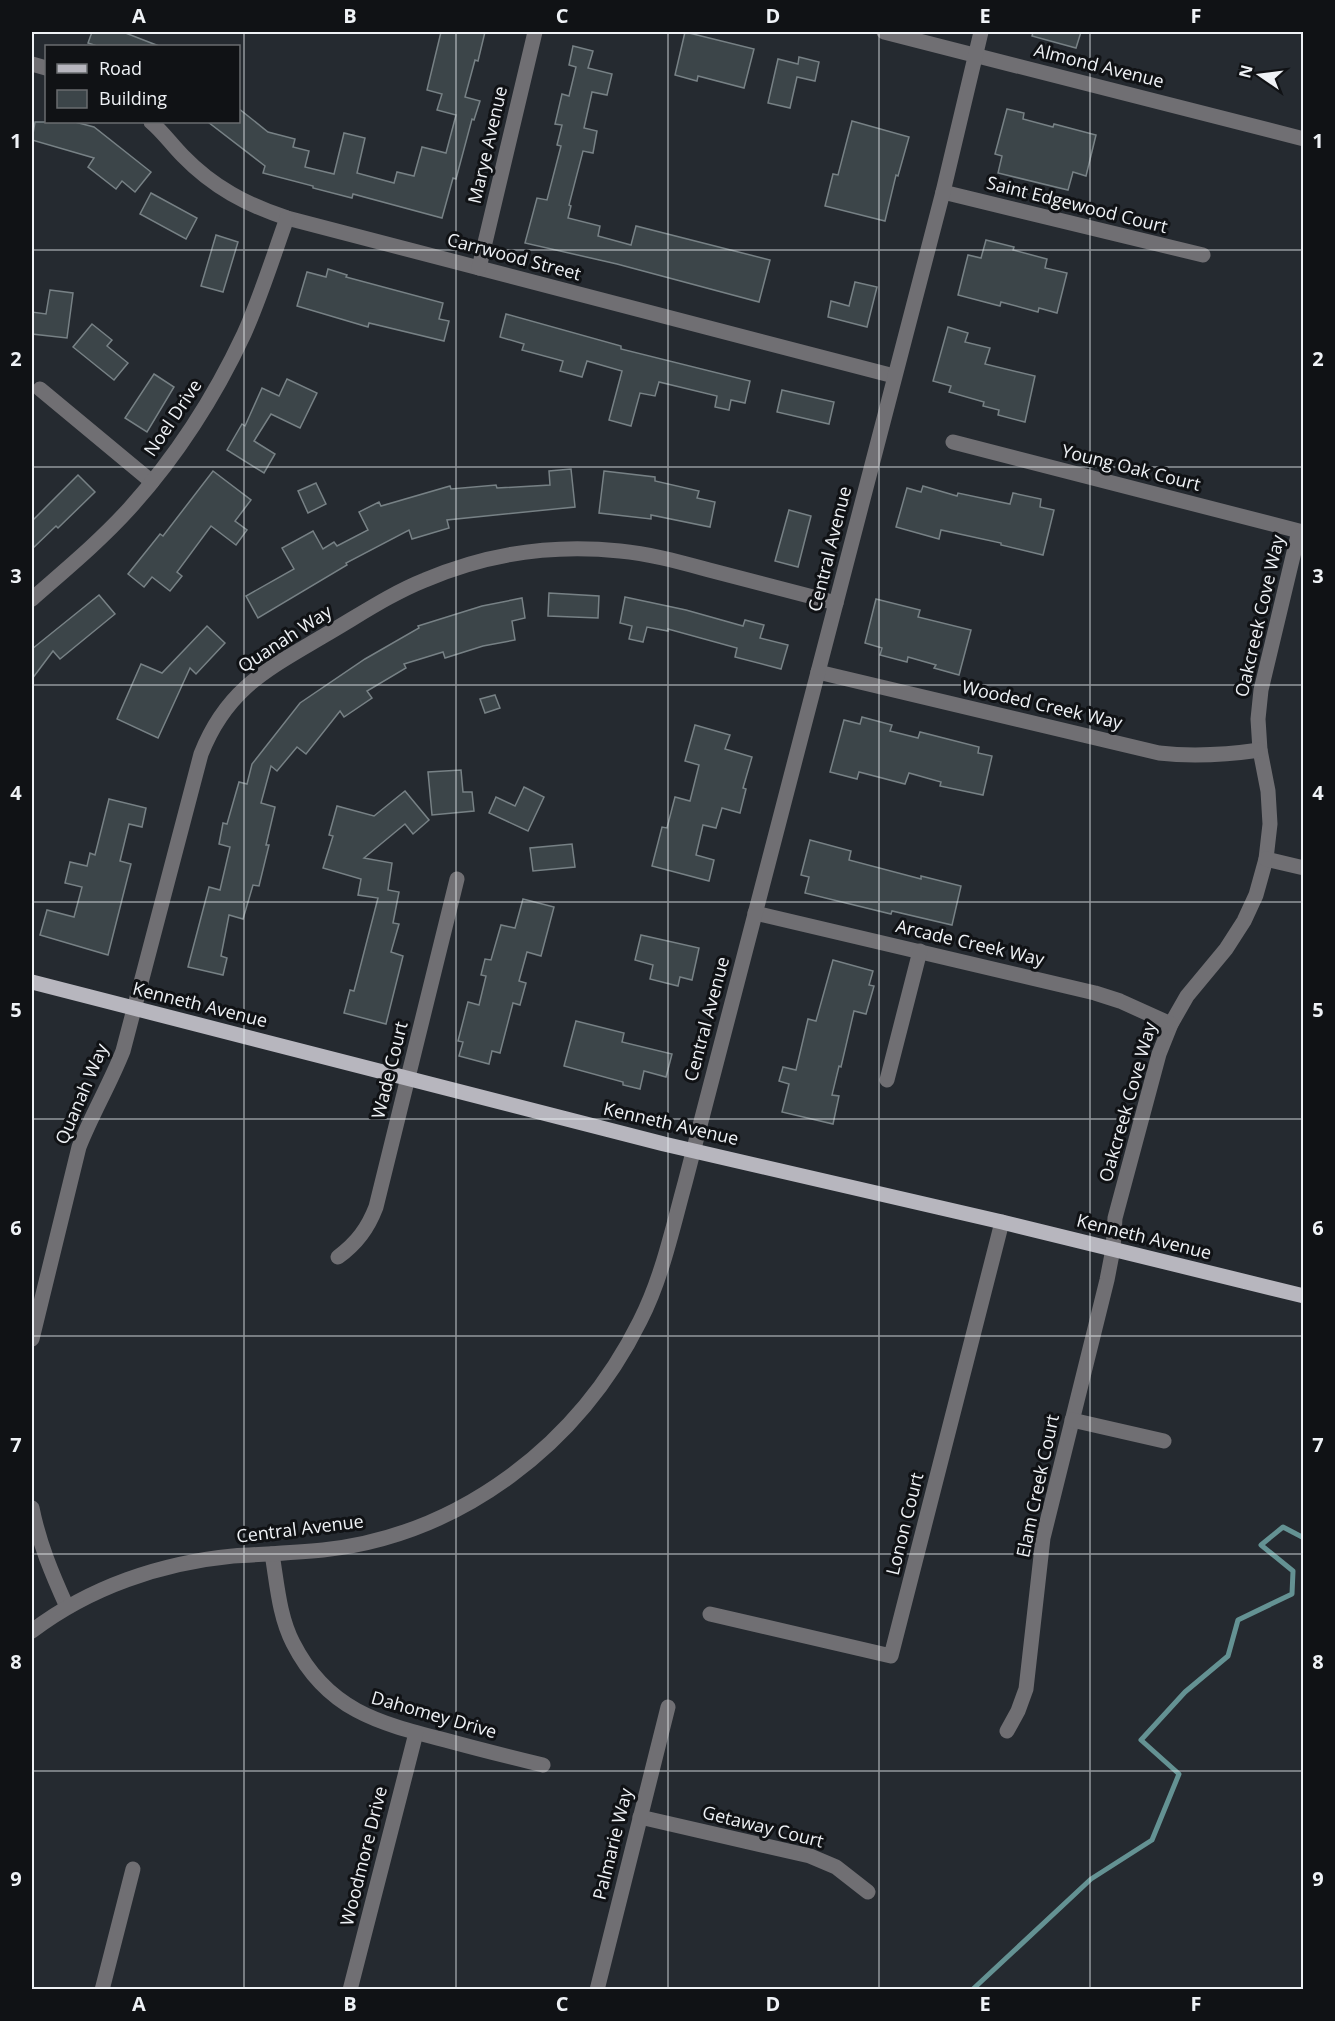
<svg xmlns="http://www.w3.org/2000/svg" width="1335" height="2021" viewBox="0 0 1335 2021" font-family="'Open Sans',sans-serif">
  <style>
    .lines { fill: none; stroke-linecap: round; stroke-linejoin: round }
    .stream { stroke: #649293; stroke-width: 5 }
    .building { fill: #3c4549; stroke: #778185; stroke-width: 1.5 }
    .minor { stroke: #706f73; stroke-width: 15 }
    .major { stroke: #b7b6be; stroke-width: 15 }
    .grid { fill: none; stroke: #eff2f6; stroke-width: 1.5; stroke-opacity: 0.55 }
    .labels { text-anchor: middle; stroke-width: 6; stroke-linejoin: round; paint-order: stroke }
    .street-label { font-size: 18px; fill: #eff2f6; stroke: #101215 }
    .neatline { fill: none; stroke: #eff2f6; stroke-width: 2 }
    .grid-label { font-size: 20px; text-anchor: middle; font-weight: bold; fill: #eff2f6 }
  </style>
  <rect width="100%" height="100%" fill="#252a30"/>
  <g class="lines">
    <path class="stream" d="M972,1990L1091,1879L1152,1840L1179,1774L1141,1740L1185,1692L1228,1656L1238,1620L1292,1594L1293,1571L1261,1545L1283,1527L1304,1538"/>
  </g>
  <g class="building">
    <path d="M92,32H123L159,46H97L88,43Z"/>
    <path d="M441,32H485L478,61L475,60L465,97L480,101L474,120L472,119L456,179L453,178L442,218L353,194L352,198L313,188V186L263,173L265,166L208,122H238V108L268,132L295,139L293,147L309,151L305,167L334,174L344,133L365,138L357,173L394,183L397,172L414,176L422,147L446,153L456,115L437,110L442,94L427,90Z"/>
    <path d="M685,32L754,49L744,88L698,76L697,81L675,75Z"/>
    <path d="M1033,32H1081L1076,48L1032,36Z"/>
    <path d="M573,46L593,51L588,68L612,74L607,95L592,92L584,128L597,131L593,153L583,151L569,205L571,206L568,218L600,226L598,236L631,245L636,226L770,260L759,302L617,264L525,243L537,198L547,200L561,146L557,145L562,125L555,124L562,94L569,96L576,67L569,65Z"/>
    <path d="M799,57L819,62L815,81L797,77L790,108L768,103L778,59L798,64Z"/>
    <path d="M1007,109L1024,113L1023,119L1053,127L1054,124L1096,135L1086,176L1073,172L1068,190L998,173L1002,156L995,154Z"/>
    <path d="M852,121L909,137L898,176L896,175L885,221L825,206L833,174L838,175Z"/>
    <path d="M35,122H75L94,127L151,172L135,192L122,181L116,189L88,167L94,158L32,140Z"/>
    <path d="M151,193L197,218L186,239L140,214Z"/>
    <path d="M216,235L238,242L223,292L201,286Z"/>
    <path d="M986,240L1014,247L1013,250L1047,259L1045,268L1067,273L1057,313L1039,308L1038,312L1001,302L1000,306L958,295L968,255L981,258Z"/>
    <path d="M328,269L347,275L346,277L443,303L439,319L449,321L444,341L369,323L368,327L297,306L307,272L326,277Z"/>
    <path d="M855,282L877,287L867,327L828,317L831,301L849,306Z"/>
    <path d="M50,290L73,293L67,338L32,334V312L46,314Z"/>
    <path d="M506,314L621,346V349L750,381L745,403L731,400L729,410L715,407L717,396L659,382L655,396L640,393L631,426L609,420L622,371L587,361L582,377L560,371L563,361L522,350L524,344L500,337Z"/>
    <path d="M92,324L112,340L107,346L128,363L114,380L73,347Z"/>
    <path d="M948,327L968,333L965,342L990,348L985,364L1035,376L1025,422L998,415L999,410L983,406L984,402L949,392L951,386L933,381Z"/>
    <path d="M154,374L174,387L147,432L125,418Z"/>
    <path d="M287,379L317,393L300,428L271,414L254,441L275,454L264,473L227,450L242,424L245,426L262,388L279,396Z"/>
    <path d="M782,390L834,402L829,424L777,412Z"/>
    <path d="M571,469L575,507L447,520L449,528L412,539L409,530L346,563L347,565L258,618L246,596L294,569L282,548L313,531L323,549L334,542L337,546L368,530L359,512L379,502L381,506L450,486L451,489L496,485L497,488L550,485L549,471Z"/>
    <path d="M213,471L251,500L235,521L247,530L236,545L211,526L177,572L182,576L170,591L152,577L144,587L128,574L160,534L163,536Z"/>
    <path d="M604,471L655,477V481L699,491L697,498L715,502L710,527L651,515V519L599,513Z"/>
    <path d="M78,475L95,492L58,528L56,526L32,549V521Z"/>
    <path d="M316,483L326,504L308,513L298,491Z"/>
    <path d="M923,486L957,496L958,493L1010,504L1013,493L1041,499L1040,507L1054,510L1043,555L1001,545V543L941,530L939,539L896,527L907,488L921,492Z"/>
    <path d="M789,510L811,516L798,567L775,561Z"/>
    <path d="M549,593L599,596L598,618L548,616Z"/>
    <path d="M99,595L115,614L60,659L53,651L32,679V649Z"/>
    <path d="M625,597L686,610L743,626L745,620L764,625L760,638L788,645L781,669L735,657L737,648L668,629V631L647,627L643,642L629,639L632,626L620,623Z"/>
    <path d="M522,598L525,618L512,621L515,640L483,646L445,658L443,652L404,664L406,668L367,691L372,698L344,717L340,711L306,754L297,747L277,771L271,766L261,803L275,807L266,845H269L259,886L253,885L243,919L229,915L221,956L227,958L223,975L188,967L209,887L220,890L230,847L219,844L223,823L227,824L239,782L247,784L252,764L300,703L365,659L419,628L418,626L482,606Z"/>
    <path d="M876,599L920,610L918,617L971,630L959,675L934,668L936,665L908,657L907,662L880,655L882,648L865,643Z"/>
    <path d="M207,626L225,643L196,674L190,668L158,738L117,719L141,664L162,673Z"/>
    <path d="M495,695L500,708L485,713L480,699Z"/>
    <path d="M862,717L892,725L890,731L918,738L920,732L979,747L978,753L992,756L983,795L940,786L941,782L909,773L905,784L859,772L857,779L830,772L844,720L860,724Z"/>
    <path d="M695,725L730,735L725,749L752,757L743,788L746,789L740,813L722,808L716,828L703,825L696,855L714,860L709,881L652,866L662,827L667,828L675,797L690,801L699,765L685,761Z"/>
    <path d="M461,770L463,792H472L474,811L432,815L428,772Z"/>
    <path d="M524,787L544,797L528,831L489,813L496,797L515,806Z"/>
    <path d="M405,791L429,820L413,834L405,824L364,858L392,863L388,890L399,892L393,923L399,924L391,952L403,956L386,1024L344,1013L350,990L354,991L378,898L358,895L361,879L323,868L333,836L329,835L337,806L374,816Z"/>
    <path d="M109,799L146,808L142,827L129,824L120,861L131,864L108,955L40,935L47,910L74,917L82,887L65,883L70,862L87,866L90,853L95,855Z"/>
    <path d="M810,840L851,851L849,860L921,879V876L961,886L952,925L892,911L891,914L805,893L809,877L801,875Z"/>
    <path d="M572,844L575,867L533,871L530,848Z"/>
    <path d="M523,899L554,907L541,956L527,952L519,981L526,983L520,1005L513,1003L500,1053L492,1051L489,1064L459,1056L463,1042L458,1041L468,1002L479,1005L486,976L481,975L485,959L491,960L501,925L515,928Z"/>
    <path d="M641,935L699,948L692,980L680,977L678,986L650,979L653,965L635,960Z"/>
    <path d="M833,960L873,971L869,985L874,986L866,1014L854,1011L841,1067L839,1066L832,1095L839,1096L833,1124L782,1112L789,1084L779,1081L783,1067L796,1070L808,1019L816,1021Z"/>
    <path d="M576,1021L624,1033L622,1042L672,1054L666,1077L644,1071L640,1089L623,1085V1082L564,1066Z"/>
  </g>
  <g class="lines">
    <g class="minor">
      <path d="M884,32L1304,139"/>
      <path d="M32,64L46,68"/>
      <path d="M151,122C163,132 172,145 183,156C213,187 247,205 287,218L894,376"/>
      <path d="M943,192L1203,255"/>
      <path d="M479,268L535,32"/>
      <path d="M40,389L152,482"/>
      <path d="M953,442L1299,531L1261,690L1258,719L1260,750L1268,791L1270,824L1266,859L1256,895L1244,921L1226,949L1187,996L1171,1024L1159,1054L1115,1218L1113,1249L1107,1280L1043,1538L1026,1689L1018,1711L1007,1731"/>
      <path d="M32,599C65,570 99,542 129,509C176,457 214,398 244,334C261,296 273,257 287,218"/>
      <path d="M818,672L1159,753C1194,757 1225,755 1260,750"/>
      <path d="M1266,859L1304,868"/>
      <path d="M755,913L1095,993L1120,1001L1171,1024"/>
      <path d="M887,1080L920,951"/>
      <path d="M338,1257C357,1243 368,1228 376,1207L457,879"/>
      <path d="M32,1339L79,1147C92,1114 110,1084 123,1051L201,754C227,688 268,669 325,635C358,616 390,594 425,580C486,554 553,544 620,551C652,554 683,563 713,571C754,582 795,592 836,603"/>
      <path d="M1072,1420L1164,1441"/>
      <path d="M32,1508C39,1543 52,1574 67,1607"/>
      <path d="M272,1554C277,1583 279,1616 293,1643C327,1710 378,1723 445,1740C478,1749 510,1757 543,1765"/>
      <path d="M710,1614L891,1656L1002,1222"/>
      <path d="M32,1631C90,1587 161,1563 233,1556C263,1554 293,1553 323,1550C461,1535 579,1444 640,1321C662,1278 672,1230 685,1183L943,192L981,32"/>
      <path d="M640,1817L810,1856L836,1867L868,1892"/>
      <path d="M102,1990L133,1869"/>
      <path d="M350,1990L416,1733"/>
      <path d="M597,1990L668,1707"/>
    </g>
    <path class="major" d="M32,982L664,1144L1002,1222L1304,1296"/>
  </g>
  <path class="grid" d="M244,32V1990M456,32V1990M668,32V1990M879,32V1990M1090,32V1990M32,250H1304M32,467H1304M32,685H1304M32,902H1304M32,1119H1304M32,1336H1304M32,1554H1304M32,1771H1304"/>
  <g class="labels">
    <g class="street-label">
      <text transform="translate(1099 66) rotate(14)" y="6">Almond Avenue</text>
      <text transform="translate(488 145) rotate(-77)" y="6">Marye Avenue</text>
      <text transform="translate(1077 205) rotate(14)" y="6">Saint Edgewood Court</text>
      <text transform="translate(514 257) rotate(15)" y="6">Carrwood Street</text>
      <text transform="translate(173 418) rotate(-56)" y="6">Noel Drive</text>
      <text transform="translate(1131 468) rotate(14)" y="6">Young Oak Court</text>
      <text transform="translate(830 549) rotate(-76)" y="6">Central Avenue</text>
      <text transform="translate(1260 616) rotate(-77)" y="6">Oakcreek Cove Way</text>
      <text transform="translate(285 639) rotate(-33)" y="6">Quanah Way</text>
      <text transform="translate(1042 705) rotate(13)" y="6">Wooded Creek Way</text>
      <text transform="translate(970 943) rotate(13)" y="6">Arcade Creek Way</text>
      <text transform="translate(200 1005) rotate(14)" y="6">Kenneth Avenue</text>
      <text transform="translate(707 1019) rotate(-75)" y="6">Central Avenue</text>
      <text transform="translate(390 1070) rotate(-76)" y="6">Wade Court</text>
      <text transform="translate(82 1094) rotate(-67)" y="6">Quanah Way</text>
      <text transform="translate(1128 1102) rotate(-74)" y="6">Oakcreek Cove Way</text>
      <text transform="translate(671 1124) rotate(13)" y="6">Kenneth Avenue</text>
      <text transform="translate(1144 1237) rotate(14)" y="6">Kenneth Avenue</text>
      <text transform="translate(1038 1486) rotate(-78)" y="6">Elam Creek Court</text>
      <text transform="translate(905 1524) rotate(-76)" y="6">Lonon Court</text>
      <text transform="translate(300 1529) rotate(-7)" y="6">Central Avenue</text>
      <text transform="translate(434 1715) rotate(16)" y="6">Dahomey Drive</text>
      <text transform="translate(763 1827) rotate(14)" y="6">Getaway Court</text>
      <text transform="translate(613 1844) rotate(-76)" y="6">Palmarie Way</text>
      <text transform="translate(364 1856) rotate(-76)" y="6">Woodmore Drive</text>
    </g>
  </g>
  <rect width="1335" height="2021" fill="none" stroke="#101215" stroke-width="66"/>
  <rect x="45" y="45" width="195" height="78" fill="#101215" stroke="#696c6f" stroke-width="1.5"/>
  <rect x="57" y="64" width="30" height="9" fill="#b7b6be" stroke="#696c6f" stroke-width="1.5"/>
  <text x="99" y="75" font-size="18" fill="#eff2f6">Road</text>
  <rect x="57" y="90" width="30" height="18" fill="#3c4549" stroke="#696c6f" stroke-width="1.5"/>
  <text x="99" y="105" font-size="18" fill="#eff2f6">Building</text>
  <g transform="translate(1260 75) rotate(284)" stroke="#101215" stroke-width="4.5" paint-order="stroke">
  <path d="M0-4.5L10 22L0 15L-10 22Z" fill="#eff2f6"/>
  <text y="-9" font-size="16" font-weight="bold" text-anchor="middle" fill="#eff2f6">N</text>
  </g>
  <rect x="33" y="33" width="1269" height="1955" class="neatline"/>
  <g class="grid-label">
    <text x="139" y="23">A</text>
    <text x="350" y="23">B</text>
    <text x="562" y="23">C</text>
    <text x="773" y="23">D</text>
    <text x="985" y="23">E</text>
    <text x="1196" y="23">F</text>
    <text x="16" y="148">1</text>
    <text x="1318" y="148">1</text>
    <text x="16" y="366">2</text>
    <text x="1318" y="366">2</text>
    <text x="16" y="583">3</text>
    <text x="1318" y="583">3</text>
    <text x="16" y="800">4</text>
    <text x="1318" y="800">4</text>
    <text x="16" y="1017">5</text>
    <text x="1318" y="1017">5</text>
    <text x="16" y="1235">6</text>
    <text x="1318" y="1235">6</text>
    <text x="16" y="1452">7</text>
    <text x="1318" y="1452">7</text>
    <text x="16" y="1669">8</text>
    <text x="1318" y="1669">8</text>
    <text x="16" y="1886">9</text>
    <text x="1318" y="1886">9</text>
    <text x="139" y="2011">A</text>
    <text x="350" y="2011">B</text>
    <text x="562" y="2011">C</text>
    <text x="773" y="2011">D</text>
    <text x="985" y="2011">E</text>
    <text x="1196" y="2011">F</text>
  </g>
</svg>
